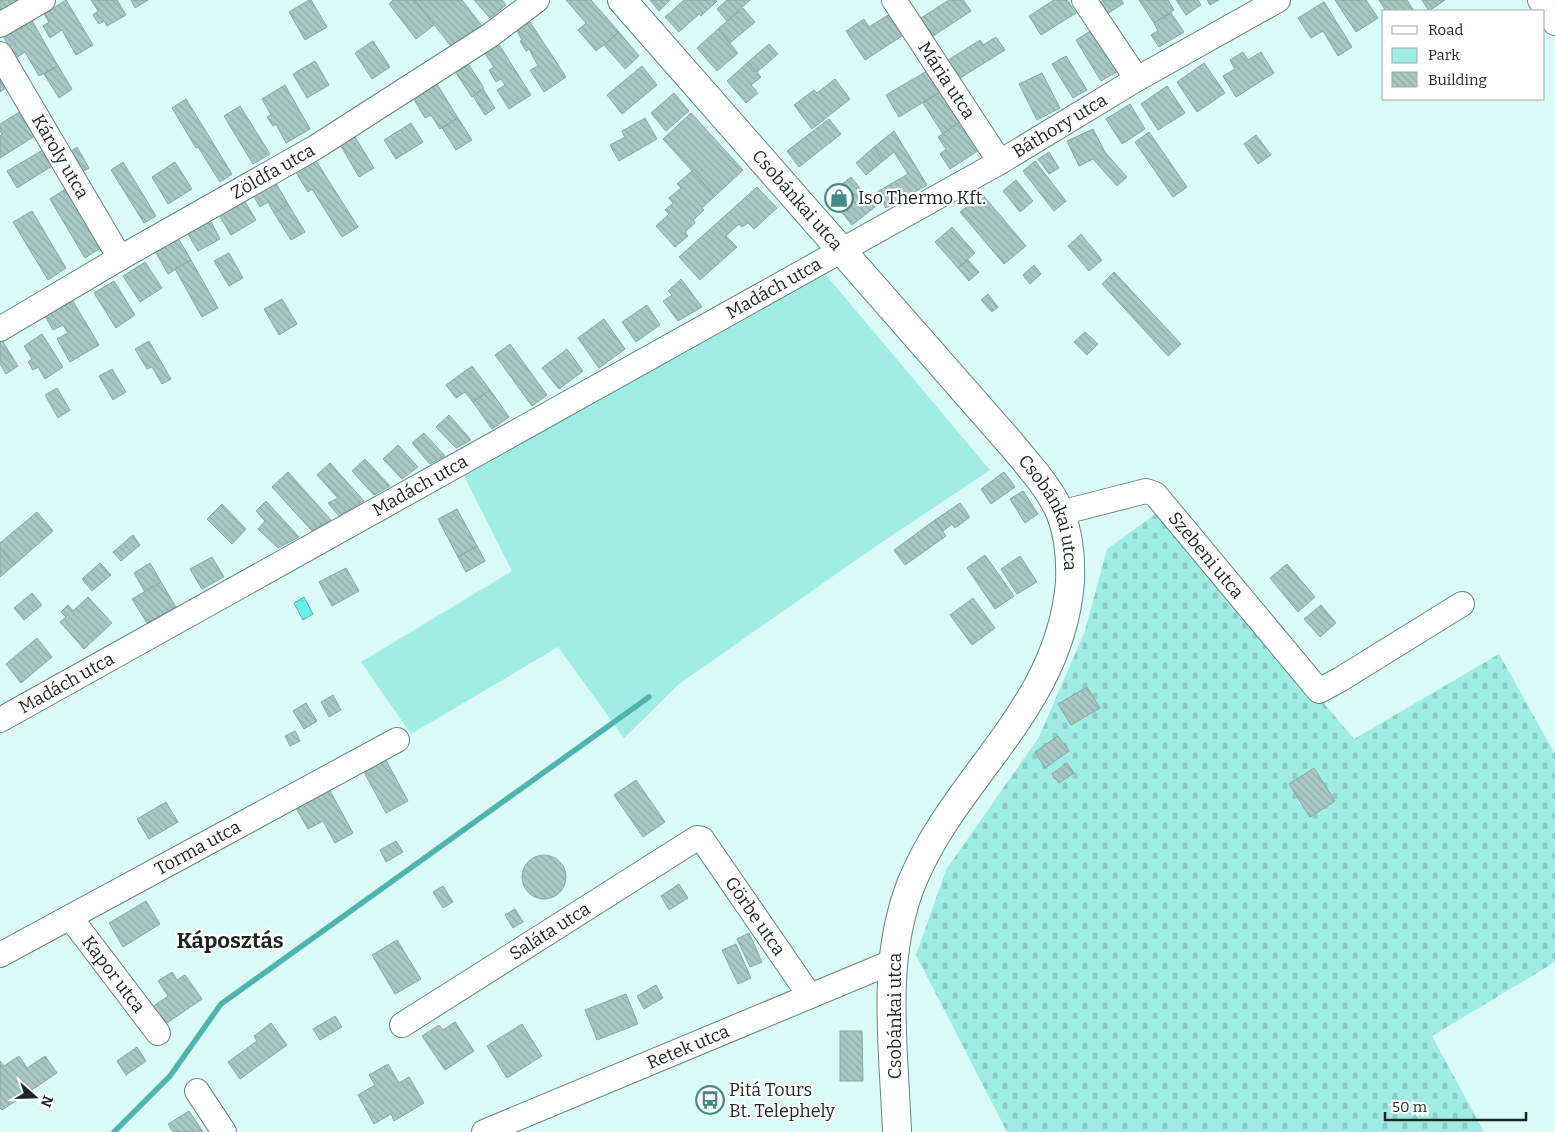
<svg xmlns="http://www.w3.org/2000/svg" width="1555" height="1132" viewBox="0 0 1555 1132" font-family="Bitter,serif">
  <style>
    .green { fill: #a0ede6 }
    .cemetery { fill: url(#cemetery-stones) }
    .water { fill: url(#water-ripples); stroke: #50b4ae }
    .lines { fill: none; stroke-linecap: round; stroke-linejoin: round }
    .stream { stroke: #50b4ae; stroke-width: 5.5 }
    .building { fill: url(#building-back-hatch); stroke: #89a7a4 }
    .minor-casing { stroke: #668481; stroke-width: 26 }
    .major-casing { stroke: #668481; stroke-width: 30 }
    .minor { stroke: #fff; stroke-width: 24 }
    .major { stroke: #fff; stroke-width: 28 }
    .labels { text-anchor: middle; stroke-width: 4.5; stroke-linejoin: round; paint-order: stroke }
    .street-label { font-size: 18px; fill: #1a2725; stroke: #fff }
    .poi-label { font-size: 18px; fill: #1a2725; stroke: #fff; text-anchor: start }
    .district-label { font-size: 22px; font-weight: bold; fill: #1a2725; stroke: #fff }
  </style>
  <defs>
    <pattern id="cemetery-stones" width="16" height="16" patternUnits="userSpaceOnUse" patternTransform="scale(1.25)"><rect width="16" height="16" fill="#a0ede6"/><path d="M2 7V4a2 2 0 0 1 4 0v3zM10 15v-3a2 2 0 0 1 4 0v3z" fill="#89cbc5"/></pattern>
    <pattern id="water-ripples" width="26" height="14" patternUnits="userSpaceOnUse" patternTransform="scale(1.25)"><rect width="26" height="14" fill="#67f1e8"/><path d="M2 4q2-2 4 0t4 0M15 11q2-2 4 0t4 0" fill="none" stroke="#59cfc7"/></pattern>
    <pattern id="building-back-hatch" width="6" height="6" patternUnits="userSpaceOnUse" patternTransform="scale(1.25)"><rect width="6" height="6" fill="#a9c8c5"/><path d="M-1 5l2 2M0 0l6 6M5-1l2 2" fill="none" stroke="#91aca9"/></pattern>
  </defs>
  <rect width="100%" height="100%" fill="#dbfbf8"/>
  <path class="green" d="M821,269L990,470L879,544L679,684L624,738L558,647L411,734L361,662L512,571L461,470Z"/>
  <path class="cemetery" d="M1161,510L1354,739L1499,654L1555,754V962L1432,1036L1484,1132H1007L916,955L946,870L1039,737L1085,631L1107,549Z"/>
  <path class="water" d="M304,597L313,614L303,620L294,603Z"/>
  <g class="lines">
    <path class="stream" d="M114,1132L170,1076L221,1004L649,697"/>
  </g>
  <g class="building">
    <path d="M0,0H16L18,4L0,15Z"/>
    <path d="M66,0L93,45L76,55L62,30L50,38L43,26L49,22L44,14Z"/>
    <path d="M91,0H117L126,15L107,26L104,21L99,24L93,15L98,11Z"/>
    <path d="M131,0H148L135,8Z"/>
    <path d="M309,0H311L327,27L305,40L289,12Z"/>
    <path d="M393,0H415L434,25L416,39L389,4Z"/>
    <path d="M415,0H462L482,26L453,49Z"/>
    <path d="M474,0H502L506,5L490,18Z"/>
    <path d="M566,0H591L619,32L596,51L578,30L586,23Z"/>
    <path d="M650,0H670L659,11Z"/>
    <path d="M684,0H716L717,1L701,16L699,14L679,32L665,17Z"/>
    <path d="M727,0H750L727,21L717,9Z"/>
    <path d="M949,0H963L971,11L933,36L921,18Z"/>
    <path d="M1054,0H1067L1076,13L1041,35L1029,16Z"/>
    <path d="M1103,0H1121L1124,3L1104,16L1096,5Z"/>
    <path d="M1139,0H1168L1174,10L1154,23Z"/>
    <path d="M1176,0H1198L1201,5L1186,15Z"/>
    <path d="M1207,0H1219L1210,5Z"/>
    <path d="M1335,0H1366L1378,18L1356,32Z"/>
    <path d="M1379,0H1407L1414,11H1386Z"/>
    <path d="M1422,0H1445L1429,11Z"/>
    <path d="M1324,2L1352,47L1338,56L1323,31L1311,38L1298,18Z"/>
    <path d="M743,8L755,22L730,43L718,29Z"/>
    <path d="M1171,13L1184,32L1159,47L1151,35L1158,31L1154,23Z"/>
    <path d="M888,15L902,36L865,60L846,31L864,19L869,27Z"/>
    <path d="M31,19L58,66L39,76L25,52L16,58L3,36Z"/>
    <path d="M530,22L566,77L544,92L530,70L538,66L529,49L526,51L520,41L522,40L517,31Z"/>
    <path d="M718,29L738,53L717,71L697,48Z"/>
    <path d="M1092,30L1118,71L1101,81L1076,40Z"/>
    <path d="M619,32L639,56L625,69L604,45Z"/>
    <path d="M996,37L1005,50L957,80L945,62L980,40L983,45Z"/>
    <path d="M373,41L390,67L372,79L355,53Z"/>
    <path d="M498,43L531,95L509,109L497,90L505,85L501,79L496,82L489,70L494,67L484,52Z"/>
    <path d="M769,44L778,54L757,72L748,62Z"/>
    <path d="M1243,52L1248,60L1261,52L1274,73L1236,97L1223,76L1235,69L1230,60Z"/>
    <path d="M1066,56L1087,90L1073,98L1052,64Z"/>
    <path d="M315,61L329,85L307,98L293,74Z"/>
    <path d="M467,62L484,88L472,97L454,70Z"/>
    <path d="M748,62L761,77L751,85L758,93L746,103L727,81Z"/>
    <path d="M1204,63L1225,93L1197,112L1177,82Z"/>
    <path d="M58,66L72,89L59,98L44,74Z"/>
    <path d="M642,66L657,85L622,114L607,95Z"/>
    <path d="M927,71L940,92L899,117L886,95Z"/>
    <path d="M1042,73L1060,108L1037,120L1019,84Z"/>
    <path d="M0,79L6,88L0,92Z"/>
    <path d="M835,79L850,99L812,129L794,105L814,90L817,93Z"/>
    <path d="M435,81L458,118L440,129L431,115L425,118L412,96Z"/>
    <path d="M285,85L310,129L286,143L276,124L273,126L267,117L271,115L262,99Z"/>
    <path d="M1167,86L1185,113L1158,130L1141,104Z"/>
    <path d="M483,89L495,108L485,115L473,96Z"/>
    <path d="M940,92L960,122L943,134L923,103Z"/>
    <path d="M674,93L689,111L666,131L651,113Z"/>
    <path d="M186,99L232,174L220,182L198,147L196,148L172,108Z"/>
    <path d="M1130,104L1145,129L1122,144L1106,119Z"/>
    <path d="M240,106L270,154L253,164L224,116Z"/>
    <path d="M21,111L35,136L0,158V136L2,134L0,130V124Z"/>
    <path d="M691,113L743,170L715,196L663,139Z"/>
    <path d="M458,118L472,140L456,150L442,128Z"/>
    <path d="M645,118L657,139L619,161L610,145L625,137L622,131Z"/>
    <path d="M829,119L841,134L799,167L787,151Z"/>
    <path d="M960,122L979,150L950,169L940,154L946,149L938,137Z"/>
    <path d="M411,123L423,142L396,159L384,140Z"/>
    <path d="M1093,129L1105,152L1127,177L1117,186L1093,159L1079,166L1067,141Z"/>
    <path d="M894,131L927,185L886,208L877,192L908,174L894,152L883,161L874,147Z"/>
    <path d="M352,132L374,168L359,177L338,141Z"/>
    <path d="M1149,132L1187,187L1173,197L1135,142Z"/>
    <path d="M1256,135L1271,155L1258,164L1244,144Z"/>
    <path d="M77,147L89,168L79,174L67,154Z"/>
    <path d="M874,147L883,161L866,175L856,163Z"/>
    <path d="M43,150L52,166L17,188L7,171Z"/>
    <path d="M1049,152L1059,168L1049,174L1038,159Z"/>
    <path d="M313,156L358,227L342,237L312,189L308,192L294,169Z"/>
    <path d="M1035,161L1066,201L1054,211L1023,171Z"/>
    <path d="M123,162L156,216L144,223L111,170Z"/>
    <path d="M175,162L192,189L168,204L152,177Z"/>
    <path d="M692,171L715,196L702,208L704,210L693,220L695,223L685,232L688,236L675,247L656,226L669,214L665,210L673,203L669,198L681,188L677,184Z"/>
    <path d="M851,177L875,207L852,225L828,195Z"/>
    <path d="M274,180L288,204L274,213L268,202L260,207L252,193Z"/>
    <path d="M1016,180L1033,201L1020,212L1003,191Z"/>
    <path d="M757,187L777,208L754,229L748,223L742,227L739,224L726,236L737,247L700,280L679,257Z"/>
    <path d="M67,188L102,247L85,258L50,199Z"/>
    <path d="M982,194L1026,246L1004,264L960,212Z"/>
    <path d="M242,197L256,220L231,235L217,212Z"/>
    <path d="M288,204L305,232L291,240L274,213Z"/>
    <path d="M32,211L66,268L48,280L13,222Z"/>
    <path d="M208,216L220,239L198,251L185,229Z"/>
    <path d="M952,227L975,253L958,268L935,242Z"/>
    <path d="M1081,234L1102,260L1089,271L1068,246Z"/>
    <path d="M177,236L191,260L168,274L154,249Z"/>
    <path d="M229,253L243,278L229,286L214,261Z"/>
    <path d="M191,260L218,308L202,317L175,269Z"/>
    <path d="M968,260L979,272L969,281L958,268Z"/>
    <path d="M145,262L162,288L140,302L123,276Z"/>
    <path d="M1034,265L1041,274L1030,284L1023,275Z"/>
    <path d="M1114,272L1181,344L1168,356L1102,284Z"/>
    <path d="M681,279L702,307L678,321L663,301L672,295L668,291Z"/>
    <path d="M114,281L135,315L116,328L94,293Z"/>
    <path d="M988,294L998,307L992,312L981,300Z"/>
    <path d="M71,298L99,345L70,362L57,339L68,333L63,325L53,330L44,314Z"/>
    <path d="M282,299L297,324L279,335L264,309Z"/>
    <path d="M647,305L660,325L636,342L622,322Z"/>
    <path d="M604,319L625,349L599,368L578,338Z"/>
    <path d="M1085,332L1098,344L1087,355L1074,342Z"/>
    <path d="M42,334L63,367L45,379L38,367L33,370L28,362L32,359L24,346Z"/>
    <path d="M0,339H1L18,366L6,374L0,364Z"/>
    <path d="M149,341L171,379L162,384L152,367L147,369L135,349Z"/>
    <path d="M510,344L547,395L532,406L495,355Z"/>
    <path d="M567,349L583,371L559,389L542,368Z"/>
    <path d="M472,366L490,390L473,402L465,392L456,398L446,385Z"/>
    <path d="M112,369L126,392L113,400L99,376Z"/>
    <path d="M57,388L70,410L58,418L45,395Z"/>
    <path d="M490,390L509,417L492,429L473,402Z"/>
    <path d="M449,415L471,440L456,448L436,427Z"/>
    <path d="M424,433L445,456L430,464L412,443Z"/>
    <path d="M398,445L418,467L402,479L383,459Z"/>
    <path d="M365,459L390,486L374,495L352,471Z"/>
    <path d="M330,463L364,501L339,516L328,503L338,498L317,475Z"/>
    <path d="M288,472L331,520L312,531L272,487Z"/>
    <path d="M1004,472L1015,487L991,504L981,489Z"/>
    <path d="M1023,491L1038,514L1025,523L1010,499Z"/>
    <path d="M266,501L299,537L278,548L258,529L265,521L256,511Z"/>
    <path d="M960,503L970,517L955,528L952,524L943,531L935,520Z"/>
    <path d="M222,504L246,529L232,544L207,519Z"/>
    <path d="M457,509L477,546L458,557L438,519Z"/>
    <path d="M37,512L53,531L14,565L0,548V543Z"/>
    <path d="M935,520L946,536L905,565L894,550Z"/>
    <path d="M133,535L140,545L121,561L113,552Z"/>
    <path d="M477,546L485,561L466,572L458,557Z"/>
    <path d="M0,548L14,565L0,577Z"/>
    <path d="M985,555L1014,596L995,609L967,568Z"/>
    <path d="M1020,556L1037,582L1017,594L1001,569Z"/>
    <path d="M212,557L224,577L202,589L190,569Z"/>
    <path d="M100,563L111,575L92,591L82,579Z"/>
    <path d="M150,563L161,582L145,592L134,573Z"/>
    <path d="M1287,564L1315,597L1298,612L1270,578Z"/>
    <path d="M346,568L359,591L332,606L319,582Z"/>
    <path d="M161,582L176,607L147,623L132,599Z"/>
    <path d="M32,593L42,605L24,620L14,608Z"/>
    <path d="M88,597L112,623L84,649L60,622L66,617L61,612L68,605L73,611Z"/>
    <path d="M973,598L995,628L972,645L950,615Z"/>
    <path d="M1321,605L1336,623L1320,637L1304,619Z"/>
    <path d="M37,638L52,657L21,683L6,664Z"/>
    <path d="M1087,687L1100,708L1071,725L1058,704Z"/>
    <path d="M333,695L341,710L329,717L321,702Z"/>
    <path d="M306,703L317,721L304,729L293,711Z"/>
    <path d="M295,731L300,741L290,746L285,736Z"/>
    <path d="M1058,736L1069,751L1045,768L1035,752Z"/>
    <path d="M386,760L408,801L386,813L364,772Z"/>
    <path d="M1067,763L1074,773L1059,783L1052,774Z"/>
    <path d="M1314,768L1335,801L1310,817L1289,784Z"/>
    <path d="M636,780L665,822L643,837L614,795Z"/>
    <path d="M329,789L353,833L335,843L323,821L308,829L296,808Z"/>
    <path d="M166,802L178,822L149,839L137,819Z"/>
    <path d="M396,841L403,852L386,862L380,850Z"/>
    <circle cx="544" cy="877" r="22"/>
    <path d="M679,884L688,898L669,910L661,896Z"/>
    <path d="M443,886L453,902L443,908L433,892Z"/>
    <path d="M146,901L160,924L123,947L109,923Z"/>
    <path d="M515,909L523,922L513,928L505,915Z"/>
    <path d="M749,933L762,962L750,967L737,939Z"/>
    <path d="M397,940L421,979L395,994L372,955Z"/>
    <path d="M736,944L751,978L738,984L722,950Z"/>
    <path d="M172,972L177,980L185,975L202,999L164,1025L152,1007L168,996L158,981Z"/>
    <path d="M656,985L663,998L644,1009L637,996Z"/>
    <path d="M626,994L638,1024L597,1040L585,1010Z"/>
    <path d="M335,1016L342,1027L320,1040L313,1029Z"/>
    <path d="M455,1022L474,1051L445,1070L422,1036L439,1025L443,1030Z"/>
    <path d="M271,1023L287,1045L240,1079L228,1062L257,1041L254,1036Z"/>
    <path d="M522,1024L542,1056L507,1078L487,1046Z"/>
    <path d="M840,1031H862L863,1081H840Z"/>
    <path d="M137,1047L146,1061L126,1075L117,1061Z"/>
    <path d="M19,1056L27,1068L45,1056L57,1073L2,1110L0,1108V1061L4,1066Z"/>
    <path d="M388,1064L399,1083L409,1077L424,1103L394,1121L391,1114L374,1124L358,1095L375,1085L369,1075Z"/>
    <path d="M189,1111L203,1132H173L168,1124Z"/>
  </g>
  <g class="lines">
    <defs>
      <g id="minor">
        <path id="s1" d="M894,0L1000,162"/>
        <path d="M1084,0L1137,79"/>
        <path d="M1540,0L1555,23"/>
        <path d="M0,25L43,0"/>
        <path id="s2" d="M0,54L120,258"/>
        <path id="s3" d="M0,329L120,258L316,147L489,36L537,0"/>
        <path id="s4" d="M1060,513L1146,491L1155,494L1319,691L1341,679L1462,604"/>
        <path id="s5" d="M0,720L1000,162L1137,79L1278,0"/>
        <path id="s6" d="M70,917L158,1033"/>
        <path id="s7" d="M0,955L397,740"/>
        <path id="s8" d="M402,1025L697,838L702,839L810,996"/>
        <path d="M197,1091L224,1132"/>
        <path id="s9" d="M484,1132L892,962"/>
      </g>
      <g id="major">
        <path id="s10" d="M622,0L1012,445C1029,466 1049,487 1060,512C1069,534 1071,559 1070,582C1060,708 956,775 912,882C880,961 894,1049 897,1132"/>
      </g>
    </defs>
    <use href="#minor" class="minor-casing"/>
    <use href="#major" class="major-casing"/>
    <use href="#minor" class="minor"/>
    <use href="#major" class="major"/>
  </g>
  <defs>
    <symbol id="shop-ring" viewBox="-11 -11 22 22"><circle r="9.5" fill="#fff" stroke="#438a85" stroke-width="1.5"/><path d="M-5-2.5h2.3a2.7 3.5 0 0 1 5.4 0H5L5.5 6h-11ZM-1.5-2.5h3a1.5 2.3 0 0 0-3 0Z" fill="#438a85"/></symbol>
    <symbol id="bus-ring" viewBox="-11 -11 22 22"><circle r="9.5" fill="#fff" stroke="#438a85" stroke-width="1.5"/><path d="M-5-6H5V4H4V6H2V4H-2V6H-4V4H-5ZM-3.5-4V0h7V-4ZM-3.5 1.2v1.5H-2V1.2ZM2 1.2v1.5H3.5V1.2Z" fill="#438a85"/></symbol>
  </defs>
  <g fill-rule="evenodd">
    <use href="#shop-ring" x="823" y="182" width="32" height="32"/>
    <use href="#bus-ring" x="694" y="1084" width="32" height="32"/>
  </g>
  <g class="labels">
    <g class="street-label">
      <text dy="6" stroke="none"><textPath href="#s1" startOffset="96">Mária utca</textPath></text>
      <text dy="6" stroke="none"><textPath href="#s5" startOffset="1215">Báthory utca</textPath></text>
      <text dy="6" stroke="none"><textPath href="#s2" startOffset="119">Károly utca</textPath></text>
      <text dy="6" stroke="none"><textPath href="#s3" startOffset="315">Zöldfa utca</textPath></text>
      <text dy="6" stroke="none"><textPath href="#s10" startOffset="266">Csobánkai utca</textPath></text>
      <text dy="6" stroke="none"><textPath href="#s5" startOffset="886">Madách utca</textPath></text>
      <text dy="6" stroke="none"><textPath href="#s5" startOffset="481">Madách utca</textPath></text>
      <text dy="6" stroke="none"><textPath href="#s10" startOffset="671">Csobánkai utca</textPath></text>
      <text dy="6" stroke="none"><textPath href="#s4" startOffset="178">Szebeni utca</textPath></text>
      <text dy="6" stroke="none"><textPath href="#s5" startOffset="76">Madách utca</textPath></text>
      <text dy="6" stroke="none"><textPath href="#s7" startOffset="225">Torma utca</textPath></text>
      <text dy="6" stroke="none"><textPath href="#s8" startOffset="448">Görbe utca</textPath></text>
      <text dy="6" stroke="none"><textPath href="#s8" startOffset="175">Saláta utca</textPath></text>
      <text dy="6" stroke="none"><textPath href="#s6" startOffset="72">Kapor utca</textPath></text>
      <text transform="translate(895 1016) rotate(-90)" y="6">Csobánkai utca</text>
      <text dy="6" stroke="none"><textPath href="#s9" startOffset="221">Retek utca</textPath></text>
    </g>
    <g class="poi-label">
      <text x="858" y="204">Iso Thermo Kft.</text>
      <text x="729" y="1096">Pitá Tours<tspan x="729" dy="21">Bt. Telephely</tspan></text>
    </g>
    <g class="district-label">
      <text x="230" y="948">Káposztás</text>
    </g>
  </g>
  <rect x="1382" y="10" width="162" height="90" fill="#ffffff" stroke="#a3a9a8"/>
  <rect x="1392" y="26" width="25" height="8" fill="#ffffff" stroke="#a3a9a8"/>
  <text x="1428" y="35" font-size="15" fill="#1a2725">Road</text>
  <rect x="1392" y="48" width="25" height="15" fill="#a0ede6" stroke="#a3a9a8"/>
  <text x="1428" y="60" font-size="15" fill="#1a2725">Park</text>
  <rect x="1392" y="72" width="25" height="15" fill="url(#building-back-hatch)" stroke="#a3a9a8"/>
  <text x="1428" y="85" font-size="15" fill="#1a2725">Building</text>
  <g transform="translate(35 1097) rotate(110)" stroke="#ffffff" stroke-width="4" paint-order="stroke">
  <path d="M0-4L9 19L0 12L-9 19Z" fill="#1a2725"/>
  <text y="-8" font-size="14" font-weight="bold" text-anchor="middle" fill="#1a2725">N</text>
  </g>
  <path d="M1385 1112v8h141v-8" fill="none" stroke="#1a2725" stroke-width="2.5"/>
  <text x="1392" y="1112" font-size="15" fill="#1a2725" stroke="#ffffff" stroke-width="4" paint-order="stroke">50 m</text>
</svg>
